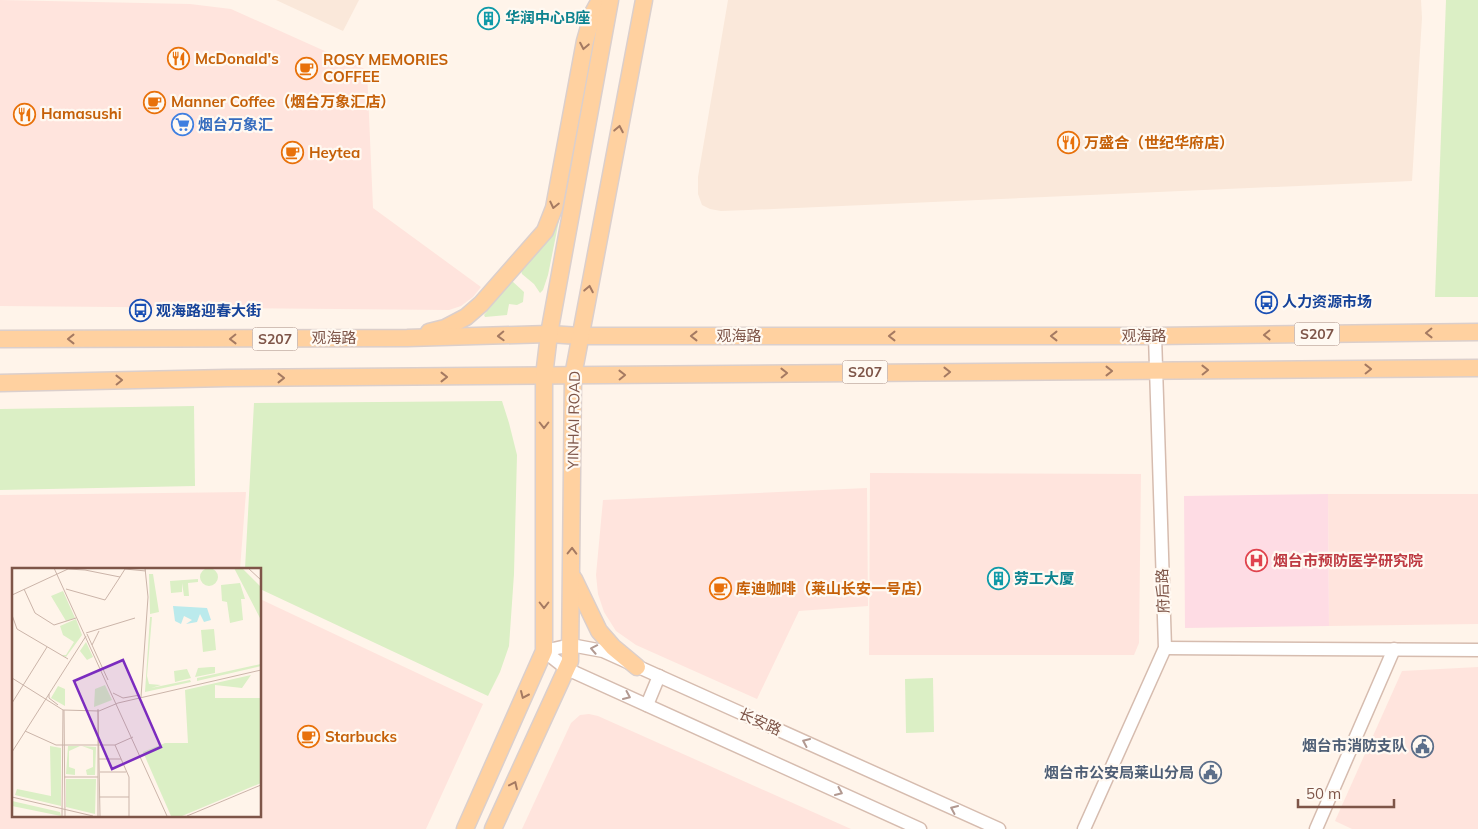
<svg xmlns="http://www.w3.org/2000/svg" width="1478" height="829" viewBox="0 0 1478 829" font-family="Mulish,'Noto Sans SC',sans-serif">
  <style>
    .residential { fill: #fae8da }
    .commercial { fill: #ffe4dd }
    .medical { fill: #fedce4 }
    .green { fill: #dbefc5 }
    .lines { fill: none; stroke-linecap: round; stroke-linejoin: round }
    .minor-casing { stroke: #d6bcaf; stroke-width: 15 }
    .major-casing { stroke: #dbcfcc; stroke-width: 19 }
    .minor { stroke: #fff; stroke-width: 12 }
    .major { stroke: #ffd1a0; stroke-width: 16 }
    .oneway { stroke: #a57a62 }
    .oneway2 { stroke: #b29991 }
    .labels { text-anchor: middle; stroke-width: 4.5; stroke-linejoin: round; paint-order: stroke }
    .shield { fill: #fff9f2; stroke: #a5867b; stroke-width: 1 }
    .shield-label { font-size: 14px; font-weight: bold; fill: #7e5548 }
    .culture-label { font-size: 15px; font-weight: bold; fill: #0d838f; stroke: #fff9f2; text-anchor: start }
    .food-label { font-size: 15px; font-weight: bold; fill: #c56008; stroke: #fff9f2; text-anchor: start }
    .shop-label { font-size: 15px; font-weight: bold; fill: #366cbe; stroke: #fff9f2; text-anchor: start }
    .transit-label { font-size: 15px; font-weight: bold; fill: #164399; stroke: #fff9f2; text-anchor: start }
    .street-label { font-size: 15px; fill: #7e5548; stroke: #fff9f2 }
    .health-label { font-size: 15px; font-weight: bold; fill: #be3a42; stroke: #fff9f2; text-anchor: start }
    .service-label { font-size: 15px; font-weight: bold; fill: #4e5e75; stroke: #fff9f2; text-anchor: end }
    .inset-road { fill: none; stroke: #cbb4a9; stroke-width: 1 }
    .view { fill: #7b2cbf; fill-opacity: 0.15; stroke: #7b2cbf; stroke-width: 2.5 }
    .inset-edge { fill: none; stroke: #7e5548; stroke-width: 2.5 }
  </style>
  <rect width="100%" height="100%" fill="#fff4ea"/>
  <g class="residential">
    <path d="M276,0H359L343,31Z"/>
    <path d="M728,0H1421L1422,18L1412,181L748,210L721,211L710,209L702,205L698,194V177Z"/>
  </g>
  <g class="commercial">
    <path d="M0,0L190,4L231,9L367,70L373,208L481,287L473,297L461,306L449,310L0,306Z"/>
    <path d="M870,473L1141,474L1139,643L1134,655H869Z"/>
    <path d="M867,488L868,606L799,611L757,699L636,645L616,631L604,612L598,594L596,575L603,500Z"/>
    <path d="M246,492L240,569H14V815H260V599L483,704L426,829H0V495Z"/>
    <path d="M1328,494H1478V624L1329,626Z"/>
    <path d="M1478,667V829H1352L1335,821L1402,671Z"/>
    <path d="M589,714L598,716L851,829H522L571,723L580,715Z"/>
  </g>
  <path class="medical" d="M1328,494L1329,626L1185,628L1184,496Z"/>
  <g class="green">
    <path d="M1446,0H1478V297H1435Z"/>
    <path d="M588,50L593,51L548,275L543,290L540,293L534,284L522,274L521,271L545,241Z"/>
    <path d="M512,281L524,292L523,302L517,305L509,304L507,315L485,317L484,315Z"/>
    <path d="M502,401L509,423L517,455L514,574L509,646L500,672L488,696L260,589V569H245L254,403Z"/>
    <path d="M194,406L195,486L0,490V409Z"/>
    <path d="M933,678L934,732L906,733L905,679Z"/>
  </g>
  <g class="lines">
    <defs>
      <g id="minor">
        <path d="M1165,648L1478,650"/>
        <path d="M544,651L571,645L603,651L999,829"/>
        <path d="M544,651L567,669L920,829"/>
        <path d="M647,705L659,676"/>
        <path d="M1084,829L1165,648L1155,336"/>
        <path d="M1316,829L1394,649"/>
      </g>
      <g id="major">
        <path d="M429,332L445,328L466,317L481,304L545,231L554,208L585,41L593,13L600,0"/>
        <path d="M0,339L407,338L549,334L580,336H1155L1478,332"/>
        <path d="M0,383L227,378L1478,368"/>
        <path d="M574,579L599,631L613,647L637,667"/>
        <path d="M465,829L544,651V376L549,334L610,0"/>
        <path d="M493,829L570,661L573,376L644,0"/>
      </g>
    </defs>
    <use href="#minor" class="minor-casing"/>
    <use href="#major" class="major-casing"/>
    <use href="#minor" class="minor"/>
    <use href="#major" class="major"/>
  </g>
  <defs><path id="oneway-chevron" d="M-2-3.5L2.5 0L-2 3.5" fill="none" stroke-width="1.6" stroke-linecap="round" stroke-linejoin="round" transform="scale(1.25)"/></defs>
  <g class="oneway">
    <use href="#oneway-chevron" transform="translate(584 46) rotate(101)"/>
    <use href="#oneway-chevron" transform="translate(619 129) rotate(-79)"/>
    <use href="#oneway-chevron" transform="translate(554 205) rotate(103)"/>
    <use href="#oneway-chevron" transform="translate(589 289) rotate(-79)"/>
    <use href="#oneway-chevron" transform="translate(1429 333) rotate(179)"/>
    <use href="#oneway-chevron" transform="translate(1267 335) rotate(179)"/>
    <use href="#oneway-chevron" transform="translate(501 336) rotate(178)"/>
    <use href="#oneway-chevron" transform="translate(694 336) rotate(180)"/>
    <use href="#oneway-chevron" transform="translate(892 336) rotate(180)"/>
    <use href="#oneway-chevron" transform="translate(1054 336) rotate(180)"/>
    <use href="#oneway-chevron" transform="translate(71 339) rotate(-180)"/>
    <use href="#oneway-chevron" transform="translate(233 339) rotate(179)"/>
    <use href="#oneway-chevron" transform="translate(1368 369) rotate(-1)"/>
    <use href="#oneway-chevron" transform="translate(1205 370) rotate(-1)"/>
    <use href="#oneway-chevron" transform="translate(1109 371)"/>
    <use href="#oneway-chevron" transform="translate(947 372) rotate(-1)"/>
    <use href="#oneway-chevron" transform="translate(784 373) rotate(-1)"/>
    <use href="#oneway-chevron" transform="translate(622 375) rotate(-1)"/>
    <use href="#oneway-chevron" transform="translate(444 377)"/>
    <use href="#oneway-chevron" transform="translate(281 378)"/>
    <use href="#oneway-chevron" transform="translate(119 380) rotate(-1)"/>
    <use href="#oneway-chevron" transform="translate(544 425) rotate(90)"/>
    <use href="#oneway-chevron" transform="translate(572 551) rotate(-89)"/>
    <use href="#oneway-chevron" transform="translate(544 605) rotate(90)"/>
    <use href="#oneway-chevron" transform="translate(524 695) rotate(114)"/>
    <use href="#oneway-chevron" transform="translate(514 785) rotate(-65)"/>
  </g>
  <g class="oneway2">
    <use href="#oneway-chevron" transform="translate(594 649) rotate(-169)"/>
    <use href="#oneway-chevron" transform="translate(627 696) rotate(24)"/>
    <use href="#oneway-chevron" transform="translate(806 742) rotate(-156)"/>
    <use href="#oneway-chevron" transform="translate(839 792) rotate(24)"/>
    <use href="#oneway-chevron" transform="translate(954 809) rotate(-156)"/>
  </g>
  <defs>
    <symbol id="building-ring" viewBox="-11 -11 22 22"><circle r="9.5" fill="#fff9f2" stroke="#0f9aa8" stroke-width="1.5"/><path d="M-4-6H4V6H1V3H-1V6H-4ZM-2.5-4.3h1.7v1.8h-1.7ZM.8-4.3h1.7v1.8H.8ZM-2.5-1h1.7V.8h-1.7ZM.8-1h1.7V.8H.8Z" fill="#0f9aa8"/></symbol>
    <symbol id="restaurant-ring" viewBox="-11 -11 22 22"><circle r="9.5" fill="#fff9f2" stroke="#e8710a" stroke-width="1.5"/><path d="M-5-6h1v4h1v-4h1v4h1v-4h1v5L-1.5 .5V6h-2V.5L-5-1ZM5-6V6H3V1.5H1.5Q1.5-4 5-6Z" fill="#e8710a"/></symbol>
    <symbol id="cafe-ring" viewBox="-11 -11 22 22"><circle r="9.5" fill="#fff9f2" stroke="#e8710a" stroke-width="1.5"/><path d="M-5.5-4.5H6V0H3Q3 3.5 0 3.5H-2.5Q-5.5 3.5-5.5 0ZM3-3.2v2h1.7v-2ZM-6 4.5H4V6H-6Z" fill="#e8710a"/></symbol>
    <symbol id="supermarket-ring" viewBox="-11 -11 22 22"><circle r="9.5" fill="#fff9f2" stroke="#3f7fe0" stroke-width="1.5"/><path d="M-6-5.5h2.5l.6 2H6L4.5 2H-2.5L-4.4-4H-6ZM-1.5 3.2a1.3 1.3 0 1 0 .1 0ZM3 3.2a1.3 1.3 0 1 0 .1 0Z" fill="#3f7fe0"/></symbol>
    <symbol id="bus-ring" viewBox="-11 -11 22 22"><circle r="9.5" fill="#fff9f2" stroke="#1a4fb4" stroke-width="1.5"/><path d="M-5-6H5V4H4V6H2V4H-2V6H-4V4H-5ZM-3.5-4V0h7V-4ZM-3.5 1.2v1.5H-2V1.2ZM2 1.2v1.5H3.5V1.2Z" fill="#1a4fb4"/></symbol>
    <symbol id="hospital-ring" viewBox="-11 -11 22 22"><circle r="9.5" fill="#fff9f2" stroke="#e0444e" stroke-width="1.5"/><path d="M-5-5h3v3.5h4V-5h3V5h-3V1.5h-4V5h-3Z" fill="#e0444e"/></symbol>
    <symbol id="civic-ring" viewBox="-11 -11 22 22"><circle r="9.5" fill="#fff9f2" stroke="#5c6f8a" stroke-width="1.5"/><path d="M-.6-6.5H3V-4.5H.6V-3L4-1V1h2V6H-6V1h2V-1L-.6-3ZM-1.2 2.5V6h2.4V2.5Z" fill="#5c6f8a"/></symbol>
  </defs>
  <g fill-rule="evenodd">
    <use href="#building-ring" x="476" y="6" width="25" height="25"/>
    <use href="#restaurant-ring" x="166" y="46" width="25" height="25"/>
    <use href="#cafe-ring" x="294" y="56" width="25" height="25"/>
    <use href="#cafe-ring" x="142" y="90" width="25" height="25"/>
    <use href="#restaurant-ring" x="12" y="102" width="25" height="25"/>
    <use href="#supermarket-ring" x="170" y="112" width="25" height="25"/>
    <use href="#restaurant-ring" x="1056" y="130" width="25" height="25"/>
    <use href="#cafe-ring" x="280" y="140" width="25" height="25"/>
    <use href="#bus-ring" x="1254" y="290" width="25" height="25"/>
    <use href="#bus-ring" x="128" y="298" width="25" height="25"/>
    <use href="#hospital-ring" x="1244" y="548" width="25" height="25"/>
    <use href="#building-ring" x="986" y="566" width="25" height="25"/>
    <use href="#cafe-ring" x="708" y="576" width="25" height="25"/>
    <use href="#cafe-ring" x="296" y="724" width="25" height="25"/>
    <use href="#civic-ring" x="1410" y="734" width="25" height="25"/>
    <use href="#civic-ring" x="1198" y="760" width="25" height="25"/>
  </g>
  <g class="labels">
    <g class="shield">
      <rect x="1294.5" y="322.5" width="45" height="23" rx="4"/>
      <rect x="252.5" y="327.5" width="45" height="23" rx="4"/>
      <rect x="842.5" y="360.5" width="45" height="23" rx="4"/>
    </g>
    <g class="shield-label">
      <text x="1317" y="339">S207</text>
      <text x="275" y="344">S207</text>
      <text x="865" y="377">S207</text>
    </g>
    <g class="culture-label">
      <text x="505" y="23">华润中心B座</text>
      <text x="1014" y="584">劳工大厦</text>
    </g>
    <g class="food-label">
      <text x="195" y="64">McDonald's</text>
      <text x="323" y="65">ROSY MEMORIES<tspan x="323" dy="17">COFFEE</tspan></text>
      <text x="171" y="107">Manner Coffee（烟台万象汇店）</text>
      <text x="41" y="119">Hamasushi</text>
      <text x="1084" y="148">万盛合（世纪华府店）</text>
      <text x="309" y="158">Heytea</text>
      <text x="736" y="594">库迪咖啡（莱山长安一号店）</text>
      <text x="325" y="742">Starbucks</text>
    </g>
    <g class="shop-label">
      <text x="198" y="130">烟台万象汇</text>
    </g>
    <g class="transit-label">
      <text x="1282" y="307">人力资源市场</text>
      <text x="156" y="316">观海路迎春大街</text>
    </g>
    <g class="street-label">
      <text x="739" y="341">观海路</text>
      <text x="1144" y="341">观海路</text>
      <text x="334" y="343">观海路</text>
      <text transform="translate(574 420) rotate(-89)" y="5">YINHAI ROAD</text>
      <text transform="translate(1163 591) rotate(-92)" y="5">府后路</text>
      <text transform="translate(760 722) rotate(24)" y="5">长安路</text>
    </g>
    <g class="health-label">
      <text x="1273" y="566">烟台市预防医学研究院</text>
    </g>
    <g class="service-label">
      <text x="1407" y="751">烟台市消防支队</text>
      <text x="1194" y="778">烟台市公安局莱山分局</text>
    </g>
  </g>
  <g transform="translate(12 568)">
    <rect width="249" height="249" fill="#fff4ea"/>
    <path d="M188 9a9 9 0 1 1 18 0a9 9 0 1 1-18 0ZM222,0H230L249,19V52ZM137,6H141L147,44L138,46ZM186,11V14L176,15L177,28H172L170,15V24L159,25L158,13ZM228,15L233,31H229L231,52L218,55L215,34L210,33L209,17ZM51,23L63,50L54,53L39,28ZM138,49H140L135,108L137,116L149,117L139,120L178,112L179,114L133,124ZM64,51L70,67L54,89L49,87H54L62,74L51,67L48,58ZM202,61L204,82L191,84L189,62ZM74,74L81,89L75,92L68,83L55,102ZM249,96V98L185,113V110ZM199,99H203V105L183,109L186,100ZM175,101L179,110L163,114L162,103ZM239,107L230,120L203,117V130H249V215L170,248H159L131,184L153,175H176L173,122ZM93,117L100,132L82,139L83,121ZM46,118L53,121V138L39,130ZM38,178L49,180V238L3,227L5,221L39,228ZM56,178H68L57,183V199L63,201V207L54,206ZM70,178L84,179L83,207H75L74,202L81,199V182ZM84,211L83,246L54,239V211ZM0,233L48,244L49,248L0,238Z" fill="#dbefc5"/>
    <path d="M161,38L195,40L199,52L192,54L188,46L185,54L174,56L180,52L172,48L169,56L163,53Z" fill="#bbeaec"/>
    <path class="inset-road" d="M42,0L155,248M236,0L249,12M12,21L23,45L42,57L64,50M54,21L93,32L108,9M0,27L56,1L73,2L108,9L113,1L134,3M0,47L5,61L56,91M74,65L123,50M75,66L96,112M80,77L87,63M0,110L51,142L87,143L106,135L249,102M101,125L111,130L128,127M37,126V130L46,137M129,129L136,29L133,0M0,135L35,79M86,141L88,248M52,142L53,248M13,163L44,177H103L121,169M103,177L117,209V248M0,184L74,68M87,191H109M88,204H114M52,209H86M0,229L81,248M87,229H117M50,248L51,142M86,248V142M175,248L249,217"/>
    <path class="view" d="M111,92L149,179L100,201L62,113Z"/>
    <rect width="249" height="249" class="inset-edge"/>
  </g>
  <path d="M1298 799v8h96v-8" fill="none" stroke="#7e5548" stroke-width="2.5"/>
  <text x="1306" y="799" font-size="15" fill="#7e5548" stroke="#fff9f2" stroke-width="4" paint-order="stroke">50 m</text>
</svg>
